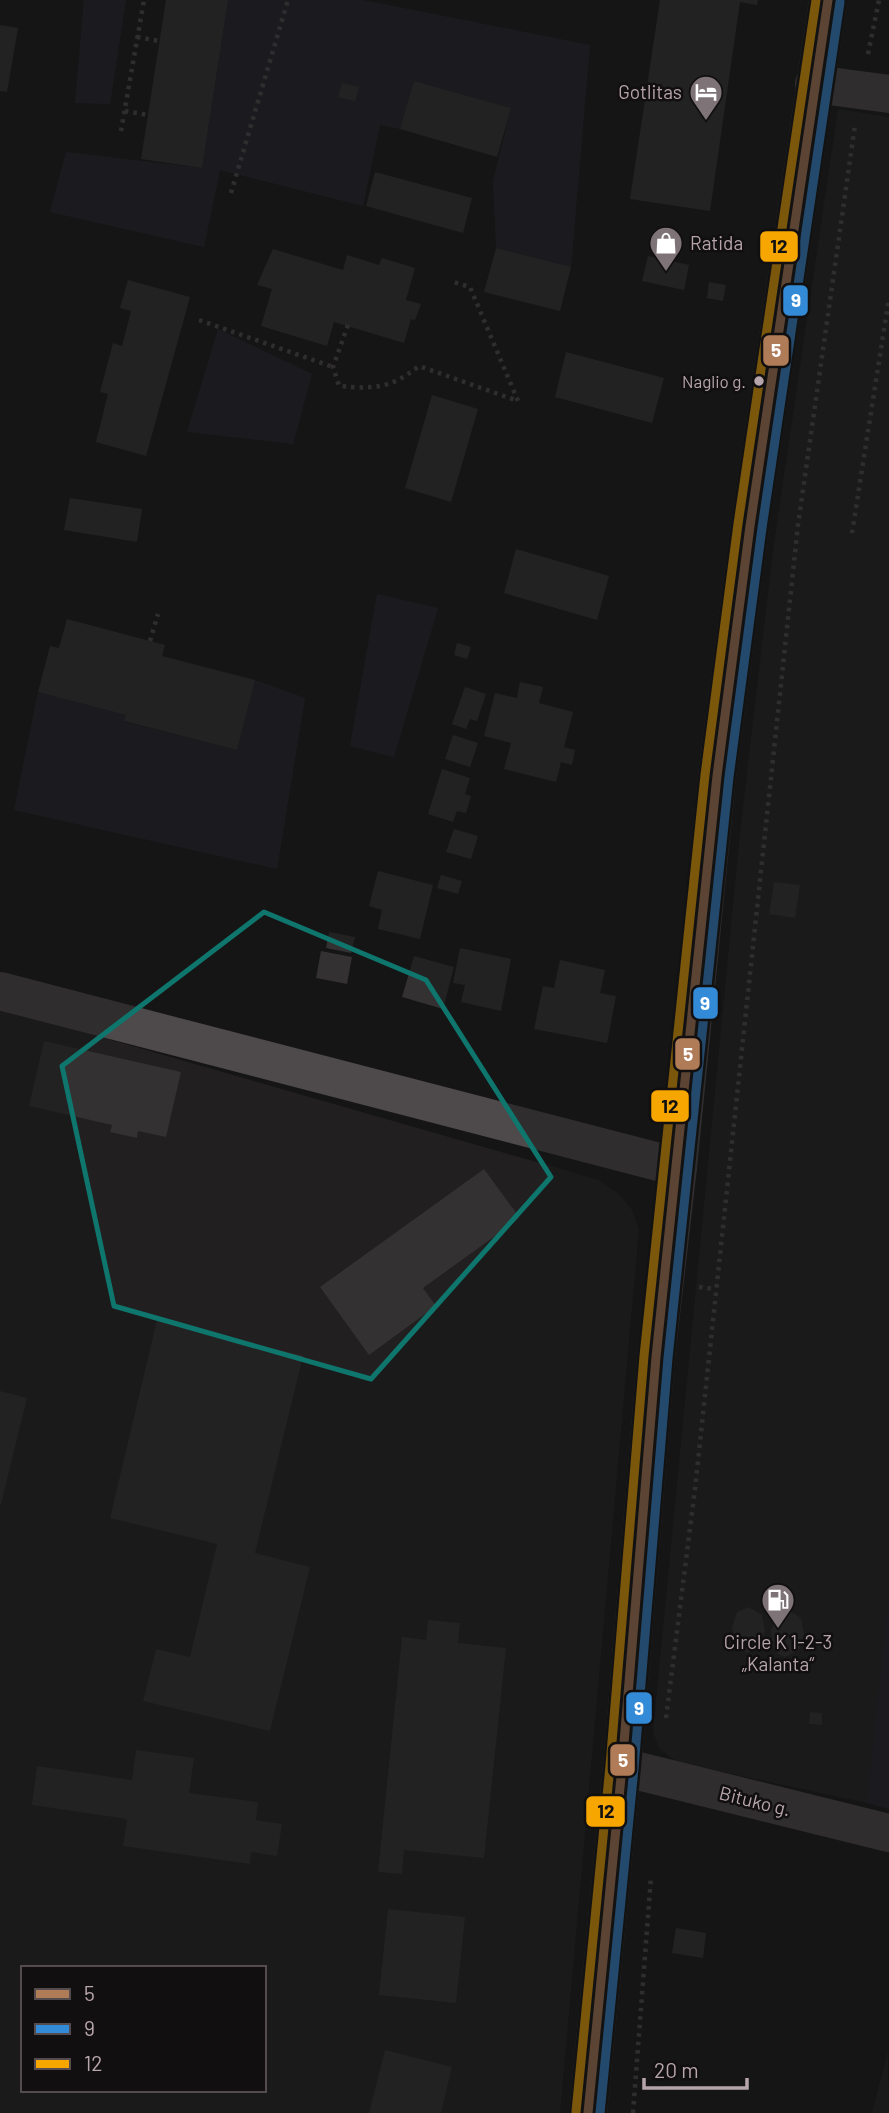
<svg xmlns="http://www.w3.org/2000/svg" width="889" height="2113" viewBox="0 0 889 2113" font-family="Barlow,sans-serif">
  <style>
    .built { fill: #211f1f; fill-rule: evenodd }
    .green { fill: #23222b }
    .building { fill: #333132 }
    .lines { fill: none; stroke-linecap: round; stroke-linejoin: round }
    .path { stroke: #504b4c; stroke-width: 4.5; stroke-dasharray: 3.5 5; stroke-linecap: butt }
    .street { stroke: #4e494a; stroke-width: 38 }
    .primary { stroke: #504b4d; stroke-width: 38 }
    .bus-1-casing { stroke: #110f0f; stroke-width: 14 }
    .bus-2-casing { stroke: #110f0f; stroke-width: 14 }
    .bus-3-casing { stroke: #110f0f; stroke-width: 14 }
    .bus-1 { stroke: #b07c57; stroke-width: 9 }
    .bus-2 { stroke: #338bd7; stroke-width: 9 }
    .bus-3 { stroke: #f7a600; stroke-width: 9 }
    .marked { fill: none; stroke: #0f766e; stroke-width: 5; stroke-linejoin: round }
    .bus-dot { fill: #b7a5ac; stroke: #110f0f; stroke-width: 2.5 }
    .labels { text-anchor: middle; stroke-width: 5; stroke-linejoin: round; paint-order: stroke }
    .bus-label { font-size: 17px; fill: #b7a5ac; stroke: #110f0f; text-anchor: end }
    .poi-label { font-size: 19px; fill: #b7a5ac; stroke: #110f0f; text-anchor: end }
    .street-label { font-size: 19px; fill: #b7a5ac; stroke: #110f0f }
    .line-badge { stroke: #110f0f; stroke-width: 2.5 }
    .badge-label { font-size: 19px; text-anchor: middle; font-weight: bold; fill: #fff }
    .pale-badge-label { font-size: 19px; text-anchor: middle; font-weight: bold; fill: #111 }
  </style>
  <rect width="100%" height="100%" fill="#151515"/>
  <g class="built">
    <path d="M838,109L889,117V1593L867,1803L677,1762L659,1748L653,1732L740,833L773,550Z"/>
    <path d="M0,1008L599,1180L620,1195L632,1210L639,1229L560,2113H0ZM23,1968H264V2090H23Z"/>
    <path d="M888,2051L889,2113H872Z"/>
  </g>
  <g class="green">
    <path d="M84,0H126L110,104L75,103Z"/>
    <path d="M228,0H363L590,45L571,267L496,248L493,181L511,108L414,81L400,129L380,125L363,206L220,170L204,247L50,212L66,152L202,168Z"/>
    <path d="M218,329L312,374L293,444L187,432Z"/>
    <path d="M377,594L438,608L394,757L350,746Z"/>
    <path d="M255,680L305,698L277,869L14,810L38,692L126,715L125,722L237,750Z"/>
    <path d="M889,1593V1809L867,1803Z"/>
  </g>
  <g class="building">
    <path d="M166,0H228L202,168L141,159Z"/>
    <path d="M660,0H758L757,5L740,2L710,211L630,199Z"/>
    <path d="M0,25L18,28L7,92L0,91Z"/>
    <path d="M414,81L511,108L497,157L400,129Z"/>
    <path d="M342,83L359,87L355,101L338,97Z"/>
    <path d="M375,172L472,198L463,233L366,206Z"/>
    <path d="M496,248L571,267L560,311L484,292Z"/>
    <path d="M273,249L343,270L347,255L379,265L382,258L415,268L406,300L421,304L415,320L411,319L404,343L334,322L327,346L261,326L272,289L257,285Z"/>
    <path d="M648,256L689,265L684,290L642,281Z"/>
    <path d="M128,280L190,297L146,456L96,442L108,394L100,392L113,343L122,346L131,311L120,308Z"/>
    <path d="M709,282L726,285L723,301L707,298Z"/>
    <path d="M566,352L664,378L652,423L555,397Z"/>
    <path d="M432,395L478,409L451,502L405,488Z"/>
    <path d="M70,498L142,509L137,542L64,530Z"/>
    <path d="M516,549L609,576L597,620L504,593Z"/>
    <path d="M67,619L165,645L162,656L255,680L237,750L124,721L126,715L38,692L50,646L59,648Z"/>
    <path d="M457,643L471,647L467,659L454,655Z"/>
    <path d="M520,682L543,687L539,703L573,712L564,747L575,750L572,765L561,762L556,782L504,769L511,743L484,736L495,693L517,698Z"/>
    <path d="M465,687L486,694L477,721L470,719L466,729L452,724Z"/>
    <path d="M453,735L478,743L470,767L445,759Z"/>
    <path d="M442,769L470,778L465,794L471,796L466,813L457,811L453,822L428,814Z"/>
    <path d="M454,829L478,836L471,859L446,852Z"/>
    <path d="M378,871L433,885L420,939L378,929L382,910L369,906Z"/>
    <path d="M441,875L462,881L458,894L437,888Z"/>
    <path d="M774,882L800,885L795,918L769,914Z"/>
    <path d="M329,932L355,937L351,953L326,948Z"/>
    <path d="M460,948L511,959L501,1011L461,1002L465,985L453,983Z"/>
    <path d="M321,951L352,957L347,984L316,978Z"/>
    <path d="M414,956L454,967L443,1009L402,997Z"/>
    <path d="M560,960L605,970L600,993L616,996L607,1043L534,1029L543,986L554,988Z"/>
    <path d="M44,1041L181,1072L166,1137L138,1131L137,1138L110,1132L112,1125L29,1106Z"/>
    <path d="M484,1169L520,1218L423,1288L436,1306L369,1355L320,1287Z"/>
    <path d="M157,1320L303,1356L255,1553L310,1567L270,1731L143,1701L156,1649L190,1657L217,1544L110,1518Z"/>
    <path d="M0,1391L27,1398L1,1504H0Z"/>
    <path d="M749,1607L762,1615L765,1630L760,1646L747,1653L739,1650L734,1644L732,1628L737,1612Z"/>
    <path d="M788,1610L801,1618L804,1634L799,1650L785,1657L778,1654L773,1647L771,1631L776,1616Z"/>
    <path d="M428,1620L460,1623L458,1643L506,1648L484,1858L404,1850L402,1874L378,1872L402,1637L426,1640Z"/>
    <path d="M810,1712L822,1713V1725L809,1724Z"/>
    <path d="M136,1750L194,1758L189,1793L258,1802L256,1820L282,1824L277,1856L251,1852L250,1864L123,1846L127,1819L32,1805L37,1766L132,1780Z"/>
    <path d="M388,1909L465,1917L456,2003L379,1995Z"/>
    <path d="M676,1928L706,1933L703,1958L672,1953Z"/>
    <path d="M385,2050L452,2067L441,2113H369Z"/>
  </g>
  <g class="lines">
    <g class="path">
      <path d="M137,37L159,41"/>
      <path d="M868,54L879,0"/>
      <path d="M125,111L148,115"/>
      <path d="M121,131L144,0"/>
      <path d="M231,193L288,0"/>
      <path d="M199,320L333,367"/>
      <path d="M348,325L333,367L339,386C374,389 390,389 419,366L518,401L470,287L450,281"/>
      <path d="M852,533L889,298"/>
      <path d="M150,641L158,614"/>
      <path d="M699,1287L715,1289"/>
      <path d="M666,1718L695,1489L798,525L855,125"/>
      <path d="M633,2113L651,1877"/>
    </g>
    <g class="street">
      <path d="M814,84L889,94"/>
      <path d="M0,991L678,1167"/>
      <path d="M622,1767L889,1833"/>
    </g>
    <path class="primary" d="M588,2113L622,1767L656,1357L678,1167L717,776L750,526L828,0"/>
    <defs>
      <path id="bus-1" d="M588,2113L622,1767L656,1357L717,776L750,526L828,0"/>
      <path id="bus-2" d="M600,2113L634,1768L668,1358L729,777L762,528L840,2"/>
      <path id="bus-3" d="M576,2112L610,1766L644,1356L705,775L738,524L816,0"/>
    </defs>
    <use href="#bus-1" class="bus-1-casing"/>
    <use href="#bus-2" class="bus-2-casing"/>
    <use href="#bus-3" class="bus-3-casing"/>
    <use href="#bus-1" class="bus-1"/>
    <use href="#bus-2" class="bus-2"/>
    <use href="#bus-3" class="bus-3"/>
  </g>
  <path d="M0 0H889V2113H0ZM264,912L426,980L551,1177L371,1379L114,1306L62,1066Z" fill="#151515" fill-opacity=".55" fill-rule="evenodd"/>
  <path class="marked" d="M264,912L426,980L551,1177L371,1379L114,1306L62,1066Z"/>
  <defs>
    <symbol id="hotel-pin" viewBox="-11 -11 22 30"><path d="M0 17L-7.5 6A9.5 9.5 0 1 1 7.5 6Z" fill="#7e7377" stroke="#110f0f"/><path d="M-6-4.5h1.5V1H6V5H4.5V3h-9V5H-6ZM-4 0a1.8 1.8 0 1 1 3.6 0ZM.5 0V-2.5h3Q6-2.5 6 0Z" fill="#fff"/></symbol>
    <symbol id="shop-pin" viewBox="-11 -11 22 30"><path d="M0 17L-7.5 6A9.5 9.5 0 1 1 7.5 6Z" fill="#7e7377" stroke="#110f0f"/><path d="M-5-2.5h2.3a2.7 3.5 0 0 1 5.4 0H5L5.5 6h-11ZM-1.5-2.5h3a1.5 2.3 0 0 0-3 0Z" fill="#fff"/></symbol>
    <symbol id="fuel-pin" viewBox="-11 -11 22 30"><path d="M0 17L-7.5 6A9.5 9.5 0 1 1 7.5 6Z" fill="#7e7377" stroke="#110f0f"/><path d="M-5.5-6h7V0h2V4h1.3V-2.5L3-4.5l.8-.8L6-3V5H2.5V1h-1V6h-7ZM-4.2-4.7v3.2H.2V-4.7Z" fill="#fff"/></symbol>
  </defs>
  <g fill-rule="evenodd">
    <use href="#hotel-pin" x="687" y="73" width="38" height="52"/>
    <use href="#shop-pin" x="647" y="224" width="38" height="52"/>
    <use href="#fuel-pin" x="759" y="1581" width="38" height="52"/>
  </g>
  <circle class="bus-dot" cx="759" cy="381" r="6"/>
  <g class="labels">
    <g class="bus-label">
      <text x="746" y="388">Naglio g.</text>
    </g>
    <g class="poi-label">
      <text x="682" y="99">Gotlitas</text>
      <text x="690" y="250" text-anchor="start">Ratida</text>
      <text x="778" y="1649" text-anchor="middle">Circle K 1-2-3<tspan x="778" dy="22">„Kalanta“</tspan></text>
    </g>
    <g class="street-label">
      <text transform="translate(755 1801) rotate(14)" y="7">Bituko g.</text>
    </g>
  </g>
  <g class="line-badge">
    <rect x="759" y="230" width="40" height="33" rx="7" fill="#f7a600"/>
    <rect x="782" y="284" width="27" height="33" rx="7" fill="#338bd7"/>
    <rect x="762" y="334" width="28" height="33" rx="7" fill="#b07c57"/>
    <rect x="692" y="986" width="27" height="34" rx="7" fill="#338bd7"/>
    <rect x="674" y="1037" width="27" height="34" rx="7" fill="#b07c57"/>
    <rect x="650" y="1089" width="40" height="34" rx="7" fill="#f7a600"/>
    <rect x="625" y="1691" width="28" height="34" rx="7" fill="#338bd7"/>
    <rect x="609" y="1743" width="27" height="34" rx="7" fill="#b07c57"/>
    <rect x="585" y="1795" width="41" height="33" rx="7" fill="#f7a600"/>
  </g>
  <g class="badge-label">
    <text x="796" y="307">9</text>
    <text x="776" y="357">5</text>
    <text x="705" y="1010">9</text>
    <text x="688" y="1061">5</text>
    <text x="639" y="1715">9</text>
    <text x="623" y="1767">5</text>
  </g>
  <g class="pale-badge-label">
    <text x="779" y="253">12</text>
    <text x="670" y="1113">12</text>
    <text x="606" y="1818">12</text>
  </g>
  <rect x="21" y="1966" width="245" height="126" fill="#110f0f" stroke="#534b4e" stroke-width="2"/>
  <rect x="35" y="1989" width="35" height="10" fill="#b07c57" stroke="#534b4e" stroke-width="2"/>
  <text x="84" y="2001" font-size="21" fill="#b7a5ac">5</text>
  <rect x="35" y="2024" width="35" height="10" fill="#338bd7" stroke="#534b4e" stroke-width="2"/>
  <text x="84" y="2036" font-size="21" fill="#b7a5ac">9</text>
  <rect x="35" y="2059" width="35" height="10" fill="#f7a600" stroke="#534b4e" stroke-width="2"/>
  <text x="84" y="2071" font-size="21" fill="#b7a5ac">12</text>
  <path d="M644 2078v10h103v-10" fill="none" stroke="#b7a5ac" stroke-width="3.5"/>
  <text x="654" y="2078" font-size="21" fill="#b7a5ac" stroke="#110f0f" stroke-width="5" paint-order="stroke">20 m</text>
</svg>
